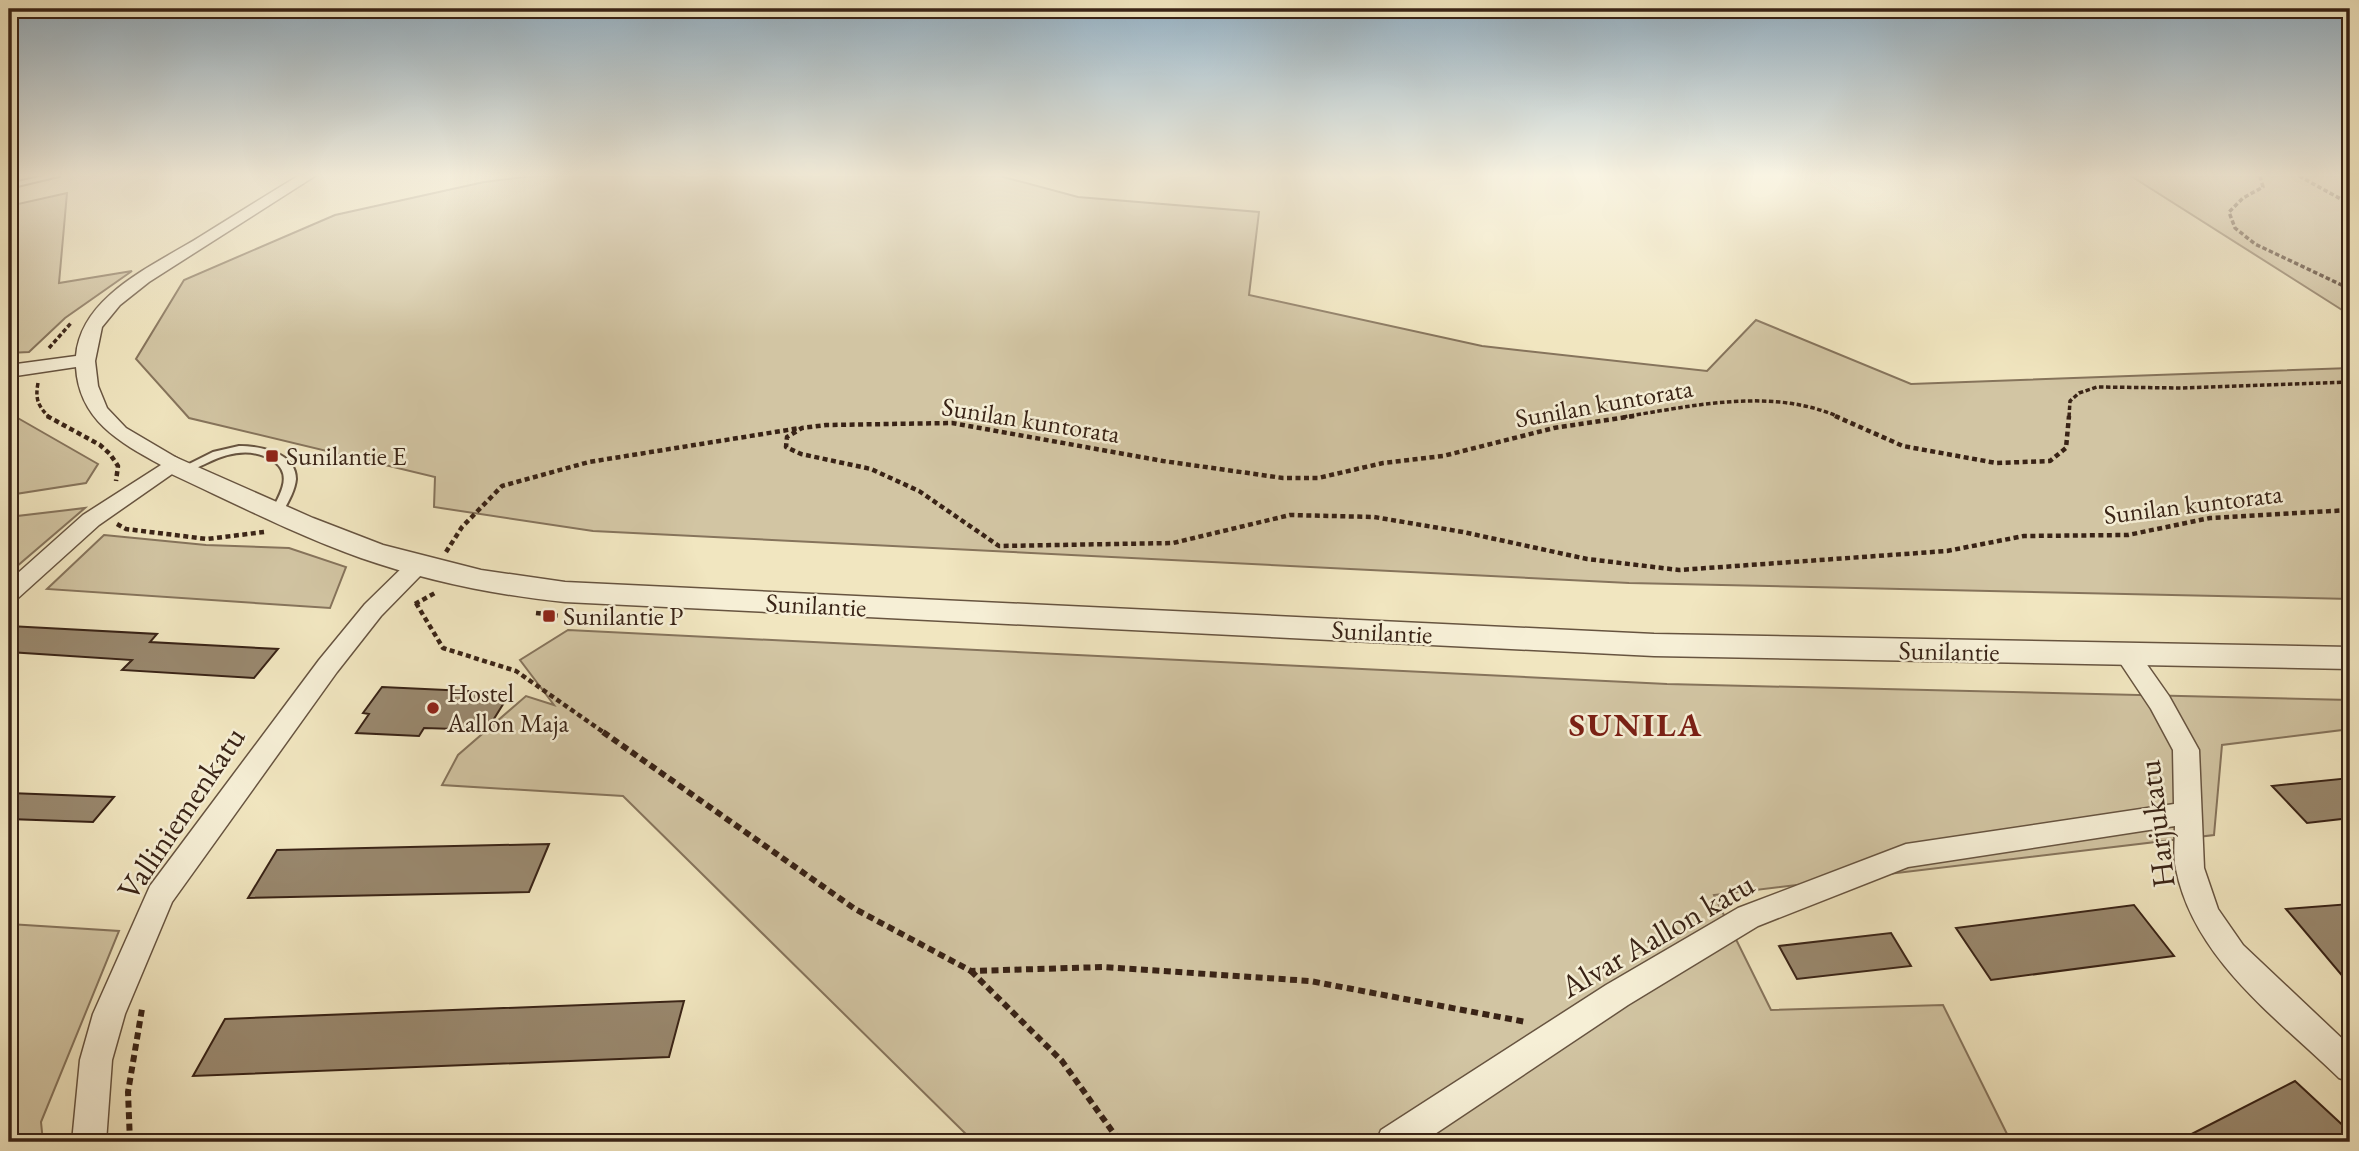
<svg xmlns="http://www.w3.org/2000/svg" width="2359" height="1151" viewBox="0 0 2359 1151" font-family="'EB Garamond',serif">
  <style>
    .green { fill: #d2c5a3; stroke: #86745c; stroke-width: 2 }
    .building { fill: #99886e; stroke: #392316; stroke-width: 2 }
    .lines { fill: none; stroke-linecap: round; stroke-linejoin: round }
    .service-casing { stroke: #675440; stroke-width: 4 }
    .minor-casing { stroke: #675440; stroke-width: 3 }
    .tertiary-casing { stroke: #675440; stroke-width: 3 }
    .path-far2 { stroke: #392316; stroke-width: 3.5; stroke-dasharray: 4.5 2.5; stroke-linecap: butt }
    .path-far1 { stroke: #392316; stroke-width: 4.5; stroke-dasharray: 5 3.5; stroke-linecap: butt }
    .path { stroke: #392316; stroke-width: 6; stroke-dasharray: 7 4.5; stroke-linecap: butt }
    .service { fill: #f6efd6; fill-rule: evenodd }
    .minor { fill: #f6efd6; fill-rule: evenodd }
    .tertiary { fill: #f6efd6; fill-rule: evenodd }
    .poi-dot { fill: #8f2418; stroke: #f6efd6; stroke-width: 2.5 }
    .labels { text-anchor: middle; stroke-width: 5; stroke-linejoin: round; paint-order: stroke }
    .street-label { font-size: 26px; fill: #392316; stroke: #f6efd6 }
    .poi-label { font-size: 26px; fill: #392316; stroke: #f6efd6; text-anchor: start }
    .near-street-label { font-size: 32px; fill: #392316; stroke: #f6efd6 }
    .district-label { font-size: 33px; font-weight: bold; letter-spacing: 2px; fill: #7a1f14; stroke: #f6efd6 }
  </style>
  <rect width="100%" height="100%" fill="#f1e6c0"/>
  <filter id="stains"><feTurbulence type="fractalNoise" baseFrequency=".00286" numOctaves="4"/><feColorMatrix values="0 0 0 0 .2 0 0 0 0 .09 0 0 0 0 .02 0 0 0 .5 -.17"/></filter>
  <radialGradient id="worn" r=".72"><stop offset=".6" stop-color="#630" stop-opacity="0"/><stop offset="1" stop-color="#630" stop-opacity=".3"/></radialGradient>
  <g class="green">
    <path d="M533,176H1000L1078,197L1259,212L1249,295L1482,346L1707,371L1756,320L1911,384L2350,368V599L1629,583L593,531L434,507L435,477L189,418L136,359L184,280L335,215L484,182Z"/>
    <path d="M2131,176H2350V315Z"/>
    <path d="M67,193L59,283L132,271L65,318L29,352L9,353V206Z"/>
    <path d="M9,413L98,464L86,483L9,495Z"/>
    <path d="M85,508L9,573V517Z"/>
    <path d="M104,535L206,545L289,548L346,567L330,608L47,589Z"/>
    <path d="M568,630L1667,684L2350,700V729L2222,745L2214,835L1714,895L1771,1010L1943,1005L2011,1142H974L623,796L442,785L458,755L526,696L554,705L520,660Z"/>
    <path d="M9,924L119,931L41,1122L43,1142H9Z"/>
  </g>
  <g class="building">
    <path d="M9,626L157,634L150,642L278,649L254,678L122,670L132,660L9,652Z"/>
    <path d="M382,687L510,693L487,730L424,728L419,736L356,733L369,714L363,713Z"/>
    <path d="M2350,778V818L2307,823L2272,786Z"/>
    <path d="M9,793L114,797L93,822L9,819Z"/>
    <path d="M549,844L529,892L248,898L277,850Z"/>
    <path d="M2350,904V985L2286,909Z"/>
    <path d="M2134,905L2174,956L1991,980L1956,928Z"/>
    <path d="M1891,933L1911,966L1797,979L1779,946Z"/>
    <path d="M684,1001L669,1057L193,1076L225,1019Z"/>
    <path d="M2295,1081L2350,1132V1142H2176Z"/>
  </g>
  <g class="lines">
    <defs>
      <g id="service">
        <path d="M43,176H59L9,188V184Z"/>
        <path d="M239,446C258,446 296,452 296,479C295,491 287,504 281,515L277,516L271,512C279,496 293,476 275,462C254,447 229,452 207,463C198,467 190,472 181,471L179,469L213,452Z"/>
      </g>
      <g id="minor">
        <path d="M298,176H315L149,282L120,305L102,327L95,361L98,386L107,408L126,428L182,461L185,465L99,525L17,599L9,601V581L83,515L161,465C119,442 79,420 76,367L9,377V365L76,356C81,295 155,265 201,236C233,216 265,196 298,176Z"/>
        <path d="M417,559L425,561L428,566L425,571L381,616L337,672L172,902L125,1014L112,1060L106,1142H72L80,1060L93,1014L150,886L319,660L365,604L409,561Z"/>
        <path d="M2127,646L2136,649L2169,696L2199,750L2204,868L2218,909L2243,945L2350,1046V1082L2339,1078C2276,1017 2194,959 2176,869C2173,856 2175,840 2175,826L1908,867L1758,926L1628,1005L1423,1142H1376L1381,1130L1606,985L1738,908L1906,844L2174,804L2173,750L2151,709L2115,655L2118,649Z"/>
      </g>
      <path id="tertiary" d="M175,457L313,518L383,545L481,570L565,582L1654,634L2350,647V669L1654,656L565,602C496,595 427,581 361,558C294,534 230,501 165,471L162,465L165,459Z"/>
    </defs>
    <use href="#service" class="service-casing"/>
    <use href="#minor" class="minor-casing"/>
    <use href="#tertiary" class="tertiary-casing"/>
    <g class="path-far2">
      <path d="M2260,176L2263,187L2243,198L2229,212L2235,228L2255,244L2350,289"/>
      <path d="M2299,176L2350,204"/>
      <path d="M49,348L71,323"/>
      <path d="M38,383C35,399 38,406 49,417"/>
      <path d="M1623,417C1693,406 1771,387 1839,417"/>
      <path d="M2069,417L2070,401L2079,393L2097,387L2181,388L2350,382"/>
    </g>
    <g class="path-far1">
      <path d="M47,416L100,445L110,454L118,466L116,481"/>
      <path d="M1634,416L1554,428L1443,456L1383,463L1318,478H1283L1163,461L952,423L826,425L802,428L787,437L786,447L801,454L871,469L919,491L999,546L1173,543L1290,515L1374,517L1463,532L1587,559L1679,570L1947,551L2024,536L2128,535L2210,518L2350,510"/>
      <path d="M1835,416L1903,446L1996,463L2050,461L2066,448L2069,416"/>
      <path d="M117,524L126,529L207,539L264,532"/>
      <path d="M446,552L462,527L502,486L589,462L800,428"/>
      <path d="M416,603L443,648L516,671L606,734"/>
      <path d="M415,604L435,593"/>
      <path d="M536,613L561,616"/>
    </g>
    <g class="path">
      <path d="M603,732L855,909L971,971L1104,967L1310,981L1526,1022"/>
      <path d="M971,971L1062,1061L1120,1142"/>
      <path d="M130,1142L128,1092L142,1009"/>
    </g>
    <use href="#service" class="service"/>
    <use href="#minor" class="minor"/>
    <use href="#tertiary" class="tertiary"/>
  </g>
  <linearGradient id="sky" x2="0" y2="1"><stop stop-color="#92aec1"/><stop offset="0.52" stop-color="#f9f4e3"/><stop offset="1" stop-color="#f9f4e3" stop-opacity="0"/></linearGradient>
  <rect width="2359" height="337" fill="url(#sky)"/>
  <g class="poi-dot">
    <rect x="265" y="449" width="14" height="14" rx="3.5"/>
    <rect x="542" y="609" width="14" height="14" rx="3.5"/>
    <circle cx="433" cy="708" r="7"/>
  </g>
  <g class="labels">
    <g class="street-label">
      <text transform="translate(1604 403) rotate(-10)" y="9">Sunilan kuntorata</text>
      <text transform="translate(1031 420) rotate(9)" y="9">Sunilan kuntorata</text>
      <text transform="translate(2193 504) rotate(-7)" y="9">Sunilan kuntorata</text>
      <text transform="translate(816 605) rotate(3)" y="9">Sunilantie</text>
      <text transform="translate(1382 632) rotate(3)" y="9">Sunilantie</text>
      <text transform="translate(1949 651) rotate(1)" y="9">Sunilantie</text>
    </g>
    <g class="poi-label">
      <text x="286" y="465">Sunilantie E</text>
      <text x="563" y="625">Sunilantie P</text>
      <text x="447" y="702">Hostel<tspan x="447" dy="30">Aallon Maja</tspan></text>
    </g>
    <g class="near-street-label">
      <text transform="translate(181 813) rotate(-56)" y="11">Valliniemenkatu</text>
      <text transform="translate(2156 824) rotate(-97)" y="11">Harjukatu</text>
      <text transform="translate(1657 935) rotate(-30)" y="11">Alvar Aallon katu</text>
    </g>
    <g class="district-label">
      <text x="1636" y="736">SUNILA</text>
    </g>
  </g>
  <rect width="2359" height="1151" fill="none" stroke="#f1e6c0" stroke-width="35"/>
  <rect x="10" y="10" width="2338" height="1130" fill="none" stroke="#392316" stroke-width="3.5"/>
  <rect x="18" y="18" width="2324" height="1116" fill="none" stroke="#392316" stroke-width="2"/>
  <rect width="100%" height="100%" filter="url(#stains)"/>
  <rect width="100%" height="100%" fill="url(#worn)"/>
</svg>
